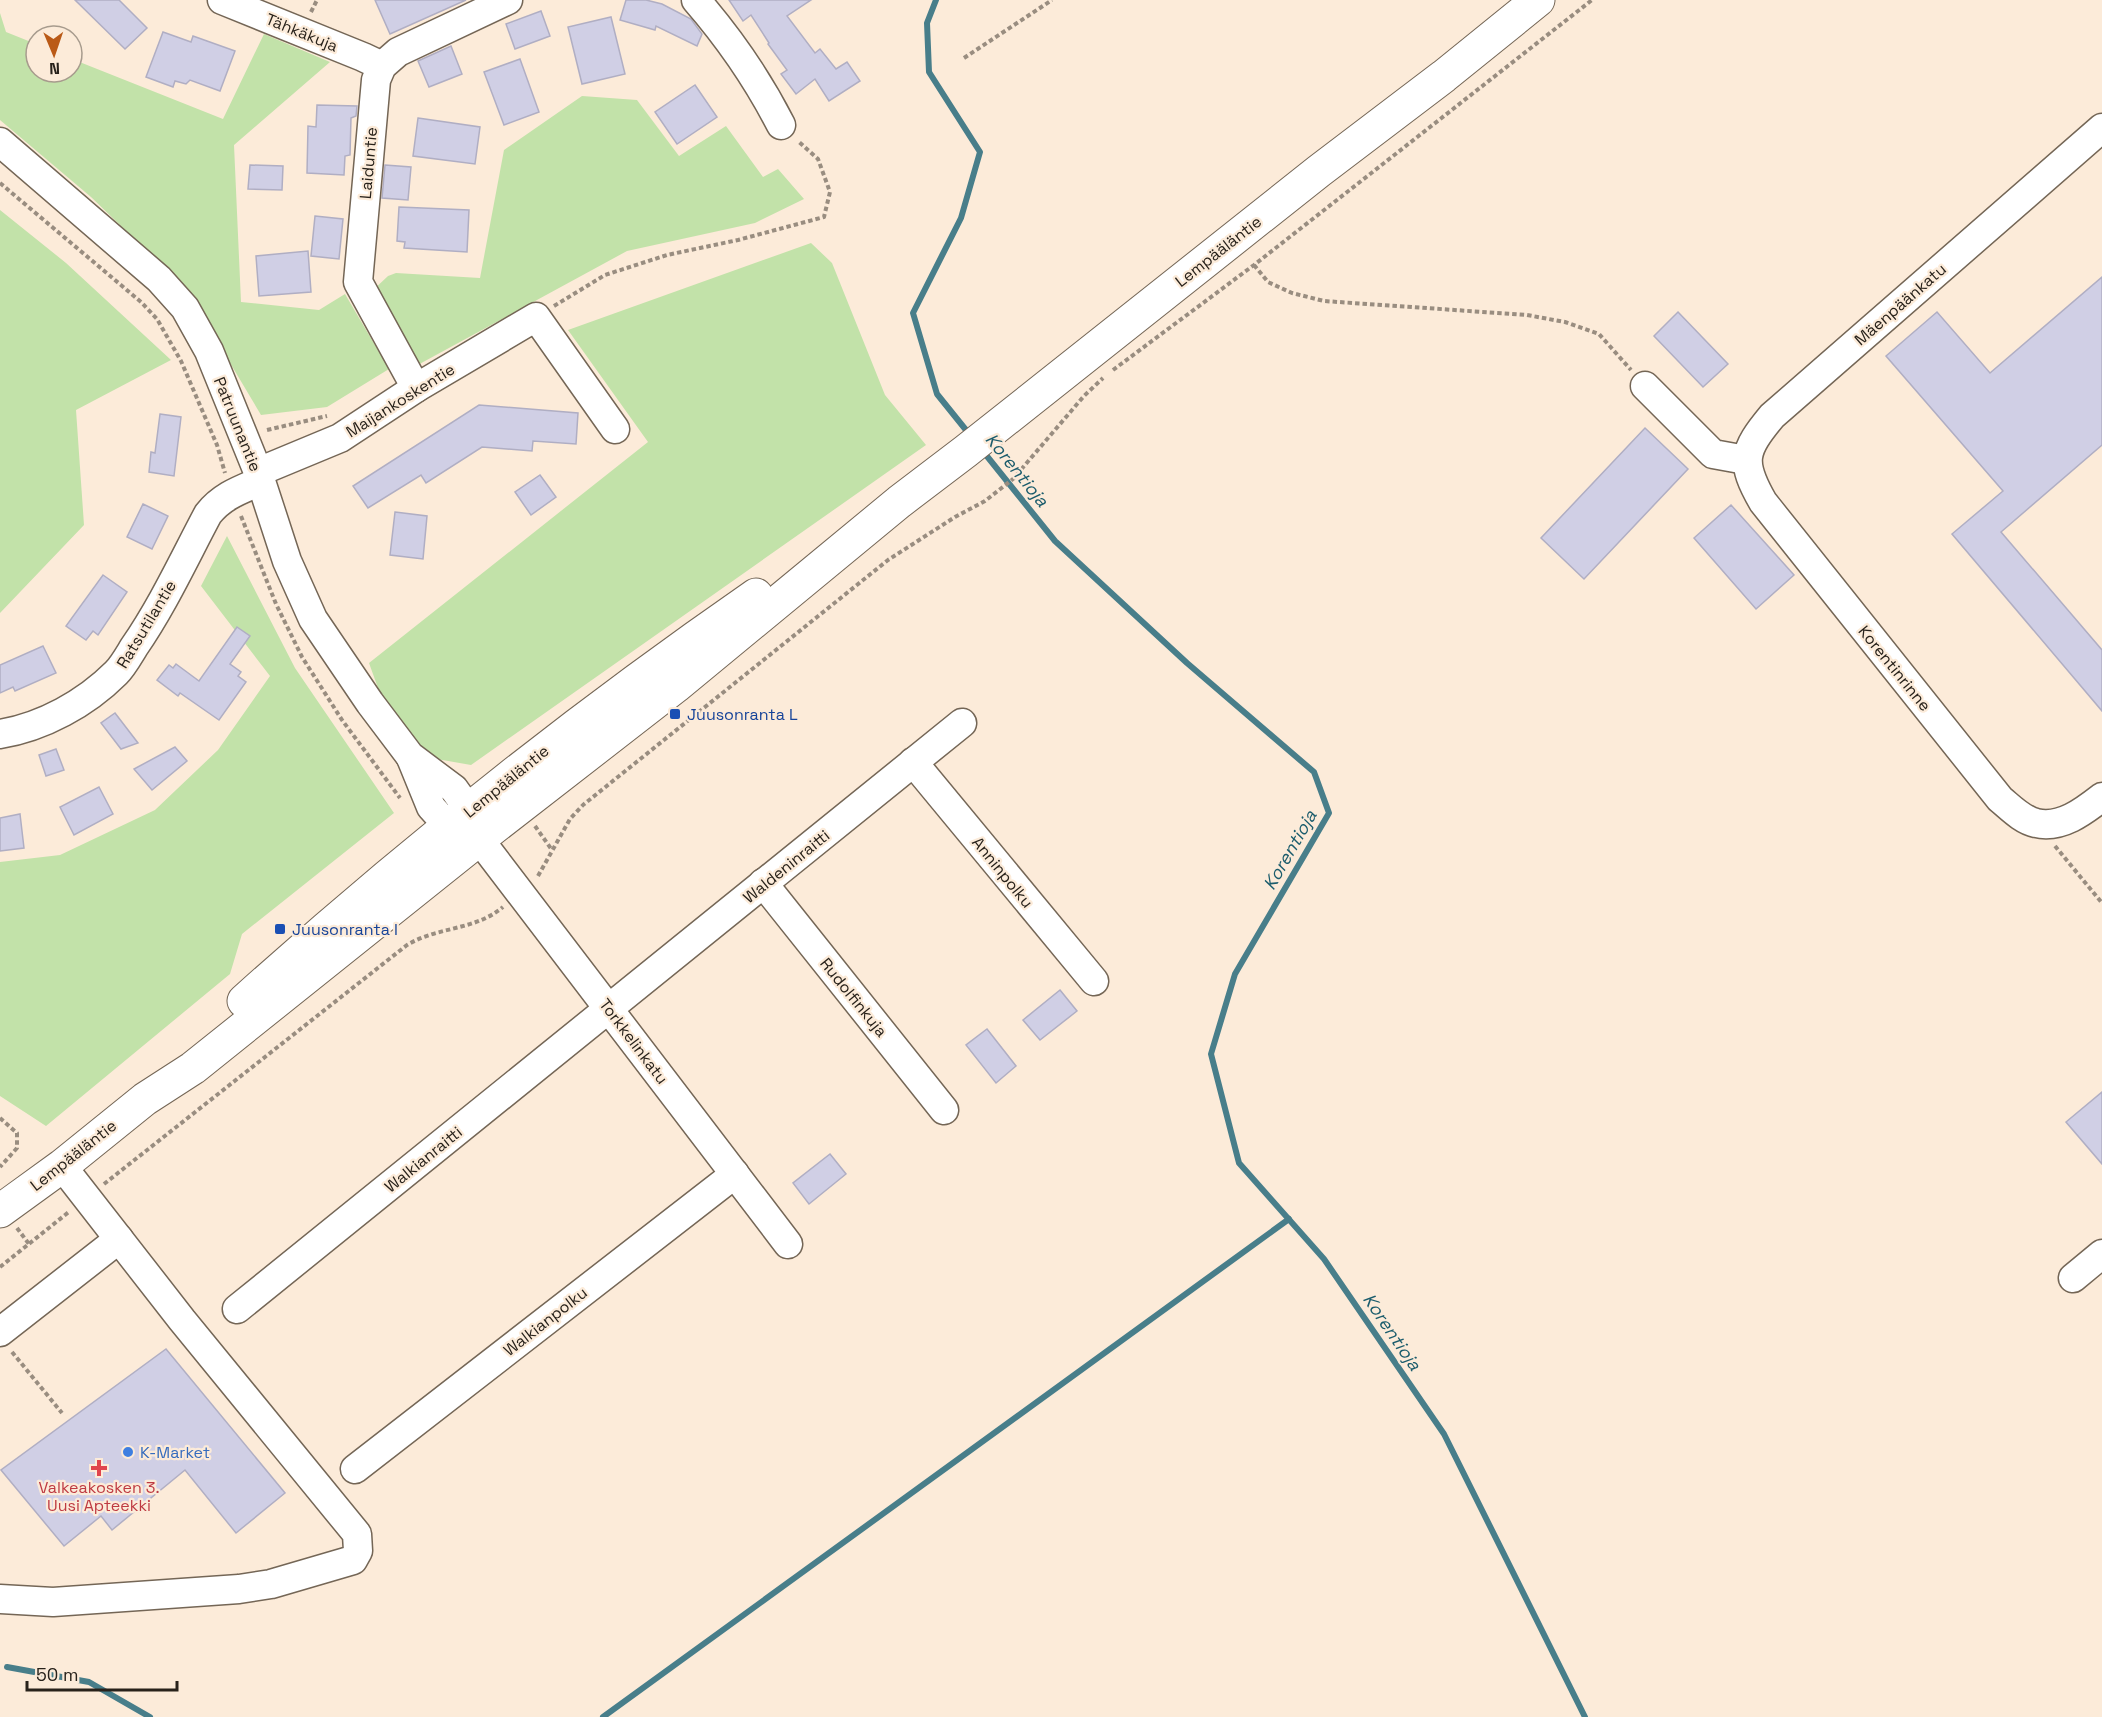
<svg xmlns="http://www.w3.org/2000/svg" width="2102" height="1717" viewBox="0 0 2102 1717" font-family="'Space Grotesk',sans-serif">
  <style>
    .green { fill: #c2e2a9 }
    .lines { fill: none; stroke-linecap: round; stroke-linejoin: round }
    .stream { stroke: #487e8a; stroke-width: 6 }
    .building { fill: #d0cfe5; stroke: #b0aec3; stroke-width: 1.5 }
    .minor-casing { stroke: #746656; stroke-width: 31 }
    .major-casing { stroke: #746656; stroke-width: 35 }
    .path { stroke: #998d80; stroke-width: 4; stroke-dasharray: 4.5 3; stroke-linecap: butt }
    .minor { stroke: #fff; stroke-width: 28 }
    .major { stroke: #fff; stroke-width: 33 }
    .transit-dot { fill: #1a4fb4; stroke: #fcebd9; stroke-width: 2 }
    .shop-dot { fill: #3f7fe0; stroke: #fcebd9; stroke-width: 2 }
    .health-dot { fill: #e0444e; stroke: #fcebd9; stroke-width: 2 }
    .labels { text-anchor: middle; stroke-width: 4.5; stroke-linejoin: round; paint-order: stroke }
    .street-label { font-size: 16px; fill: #28221b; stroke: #fcebd9 }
    .transit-label { font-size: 16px; fill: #164399; stroke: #fcebd9; text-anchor: start }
    .shop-label { font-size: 16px; fill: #366cbe; stroke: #fcebd9; text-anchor: start }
    .health-label { font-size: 16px; fill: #be3a42; stroke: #fcebd9 }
    .water-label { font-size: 18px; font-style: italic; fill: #1b5c6c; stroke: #fcebd9 }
  </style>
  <rect width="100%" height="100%" fill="#fcebd9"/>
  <g class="green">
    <path d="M0,13L6,32L36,44V72H72V59L223,119L264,34L330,62L234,145L241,302L319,310L345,294L389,369L327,407L261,415L186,289L91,197L0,120Z"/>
    <path d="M582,96L637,100L679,156L726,126L763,177L778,169L804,199L755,223L627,251L414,367L370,293L388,276L396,273L480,278L504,150Z"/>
    <path d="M0,210L66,263L171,360L76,410L84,525L0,613Z"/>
    <path d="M811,243L832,263L885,395L926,445L471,765L431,758L382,699L369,663L648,442L568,330Z"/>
    <path d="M227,536L295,668L394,813L242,934L230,974L46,1126L0,1096V862L60,855L155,810L218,750L270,676L201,586Z"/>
  </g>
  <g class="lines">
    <g class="stream">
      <path d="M936,0L927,23L929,72L980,152L961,218L913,313L937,394L970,435"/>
      <path d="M982,450L1055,541L1187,663L1314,772L1329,813L1235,974L1211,1054L1239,1163L1324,1259L1444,1434L1585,1717"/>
      <path d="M7,1667L89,1682L150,1717"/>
      <path d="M603,1717L1289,1219"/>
    </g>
  </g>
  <g class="building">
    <path d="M75,0H119L147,28L125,49Z"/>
    <path d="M375,0H466L390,34Z"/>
    <path d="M626,0H646L662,4L691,19L702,34L697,46L656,26L655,30L620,20Z"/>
    <path d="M729,0H811L787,16L815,53L820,49L836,69L847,62L860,81L829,101L815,79L796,94L781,74L787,70L768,44L769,43L751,15L743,21Z"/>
    <path d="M541,11L550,36L515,49L506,24Z"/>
    <path d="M611,17L625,74L582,84L568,27Z"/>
    <path d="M163,32L191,42L193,36L235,51L220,91L190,80L186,84L175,81L173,87L146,77Z"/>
    <path d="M451,46L462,74L429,87L418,61Z"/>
    <path d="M520,59L539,112L504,125L484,72Z"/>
    <path d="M695,85L717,117L677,144L655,112Z"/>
    <path d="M317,105L357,106L356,116L351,118L350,155L345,156L344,175L307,173L308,126L316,127Z"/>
    <path d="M418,118L480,127L475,164L413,156Z"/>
    <path d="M250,165L283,166L282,190L248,189Z"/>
    <path d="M385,165L411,167L408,200L382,198Z"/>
    <path d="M399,207L469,210L467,252L404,248L405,242L397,241Z"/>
    <path d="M315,216L343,219L339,259L311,256Z"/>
    <path d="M308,251L311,292L259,296L256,256Z"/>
    <path d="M2102,277V445L2001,532L2102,650V711L1952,534L2003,491L1886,356L1937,312L1990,373Z"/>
    <path d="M1678,312L1728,364L1703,387L1654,336Z"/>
    <path d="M479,405L578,413L576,444L533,441L532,451L482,447L426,483L421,475L368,508L353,486Z"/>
    <path d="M160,414L181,417L174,476L149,472L151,452L155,453Z"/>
    <path d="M1645,428L1688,469L1584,579L1541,538Z"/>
    <path d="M540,475L556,497L531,515L515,492Z"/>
    <path d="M143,504L168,516L152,549L127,537Z"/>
    <path d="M1731,505L1794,575L1756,609L1694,538Z"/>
    <path d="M395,512L427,516L423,559L390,555Z"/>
    <path d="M103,575L127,592L98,635L93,631L86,640L66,626Z"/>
    <path d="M237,627L250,636L230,664L241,672L238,676L246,682L219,720L180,693L178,696L157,680L169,665L173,668L176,664L199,681Z"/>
    <path d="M43,646L56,673L15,691L13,687L0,693V665Z"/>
    <path d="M115,713L138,743L121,749L101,723Z"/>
    <path d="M175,747L187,761L152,790L134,769Z"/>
    <path d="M56,749L64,770L46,776L39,755Z"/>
    <path d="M99,787L113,814L74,835L60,807Z"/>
    <path d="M20,814L24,848L0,851V818Z"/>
    <path d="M1060,990L1077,1011L1040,1040L1023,1020Z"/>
    <path d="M987,1029L1016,1066L996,1083L966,1045Z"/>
    <path d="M2102,1092V1164L2066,1122Z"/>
    <path d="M830,1154L846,1174L809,1204L793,1183Z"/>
    <path d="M166,1349L285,1493L236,1533L185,1470L112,1530L101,1516L64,1546L1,1470Z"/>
  </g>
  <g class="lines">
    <defs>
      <g id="minor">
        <path d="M222,0L363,57L382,66"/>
        <path d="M696,0C729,38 758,80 781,125"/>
        <path d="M2102,128L1772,416C1743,451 1740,462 1763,502L2000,799C2011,808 2022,820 2036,823C2061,829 2084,811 2102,797"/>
        <path d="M0,142L159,279L185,308L209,351L258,472L287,561L313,619L370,703L410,756L454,789L469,810L479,839L788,1244"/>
        <path d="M1645,386L1713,454L1746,460"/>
        <path d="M416,388L358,282L376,80L382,66L398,52L508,0"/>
        <path d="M258,472L340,438L416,388L536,317L615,429"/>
        <path d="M0,734C43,727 86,703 116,673C123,666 129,655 134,647C163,605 184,559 208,514C222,496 240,490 261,481"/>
        <path d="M411,758L431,807L449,827L468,835"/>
        <path d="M913,762L1094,981"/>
        <path d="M763,883L944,1110"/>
        <path d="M2073,1278L2102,1254"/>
        <path d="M237,1309L962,723"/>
        <path d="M0,1332L119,1239"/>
        <path d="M355,1469L735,1174"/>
        <path d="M0,1599L53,1602L239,1589L271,1584L353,1560L358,1551L357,1534L182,1320L62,1166"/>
      </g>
      <g id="major">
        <path d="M244,1001C406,855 577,719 756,595"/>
        <path d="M0,1211L62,1166L145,1099L193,1068L479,839L676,686L899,502L966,451L1319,171L1444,76L1538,0"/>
      </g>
    </defs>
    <use href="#minor" class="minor-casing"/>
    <use href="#major" class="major-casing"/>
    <g class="path">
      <path d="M311,12L317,0"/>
      <path d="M964,58L1052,0"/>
      <path d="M0,183L141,302L157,319L181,361L217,445L225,473"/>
      <path d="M1254,265L1268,282L1292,293L1324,301L1527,315L1565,322L1599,334L1631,370"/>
      <path d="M554,306L605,275L667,255L738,240L824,217L830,192L818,159L798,141"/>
      <path d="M1113,370L1254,265L1592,0"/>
      <path d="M267,430L327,416"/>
      <path d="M241,516L276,604L302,657L342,720L400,798"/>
      <path d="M535,826L552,850"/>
      <path d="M2055,846L2102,903"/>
      <path d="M538,876L570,819L583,805L888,560L955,517L985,501L1013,479L1084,396L1103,378"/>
      <path d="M0,1118L17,1133V1148L0,1167"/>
      <path d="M104,1184L407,945C439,926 474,931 503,907"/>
      <path d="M17,1228L29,1244"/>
      <path d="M0,1267L70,1211"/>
      <path d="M12,1352L62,1413"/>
    </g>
    <use href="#minor" class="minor"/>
    <use href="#major" class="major"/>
  </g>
  <g class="transit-dot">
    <rect x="669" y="708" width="12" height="12" rx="3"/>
    <rect x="274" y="923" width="12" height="12" rx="3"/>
  </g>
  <circle class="shop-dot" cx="128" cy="1452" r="6"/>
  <path class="health-dot" d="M96 1459h6v6h6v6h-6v6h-6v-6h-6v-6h6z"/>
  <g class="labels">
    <g class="street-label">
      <text transform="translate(302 32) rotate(22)" y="6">Tähkäkuja</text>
      <text transform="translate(368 163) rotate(-85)" y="6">Laiduntie</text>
      <text transform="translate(1218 251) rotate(-38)" y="6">Lempääläntie</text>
      <text transform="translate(1900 304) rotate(-41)" y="6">Mäenpäänkatu</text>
      <text transform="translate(400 400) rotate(-32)" y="6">Maijankoskentie</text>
      <text transform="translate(238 424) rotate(68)" y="6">Patruunantie</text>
      <text transform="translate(146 624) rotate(-59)" y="6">Ratsutilantie</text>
      <text transform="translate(1895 668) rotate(51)" y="6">Korentinrinne</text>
      <text transform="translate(506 781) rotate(-39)" y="6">Lempääläntie</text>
      <text transform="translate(786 866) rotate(-39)" y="6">Waldeninraitti</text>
      <text transform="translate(1003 872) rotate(51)" y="6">Anninpolku</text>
      <text transform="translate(854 997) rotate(51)" y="6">Rudolfinkuja</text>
      <text transform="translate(634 1041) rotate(53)" y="6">Torkkelinkatu</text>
      <text transform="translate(73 1155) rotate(-38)" y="6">Lempääläntie</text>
      <text transform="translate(423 1159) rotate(-39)" y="6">Walkianraitti</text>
      <text transform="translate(545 1321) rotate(-38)" y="6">Walkianpolku</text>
    </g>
    <g class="transit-label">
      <text x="687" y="720">Juusonranta L</text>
      <text x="292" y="935">Juusonranta I</text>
    </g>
    <g class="shop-label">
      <text x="140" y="1458">K-Market</text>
    </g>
    <g class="health-label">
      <text x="99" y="1493">Valkeakosken 3.<tspan x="99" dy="18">Uusi Apteekki</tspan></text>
    </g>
    <g class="water-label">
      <text transform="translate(1017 470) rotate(51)" y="6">Korentioja</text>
      <text transform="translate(1290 850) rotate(-60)" y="6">Korentioja</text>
      <text transform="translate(1392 1332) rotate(56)" y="6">Korentioja</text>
    </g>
  </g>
  <g transform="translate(54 54) rotate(178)"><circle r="28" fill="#fcebd9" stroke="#a79b8d" stroke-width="1.5"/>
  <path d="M0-4.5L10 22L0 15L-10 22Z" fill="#ba5a17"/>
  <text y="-9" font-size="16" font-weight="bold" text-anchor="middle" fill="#28221b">N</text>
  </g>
  <path d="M27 1681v9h150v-9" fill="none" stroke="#28221b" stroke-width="3"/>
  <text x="36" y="1681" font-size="18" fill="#28221b" stroke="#fcebd9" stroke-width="4.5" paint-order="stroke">50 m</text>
</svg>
